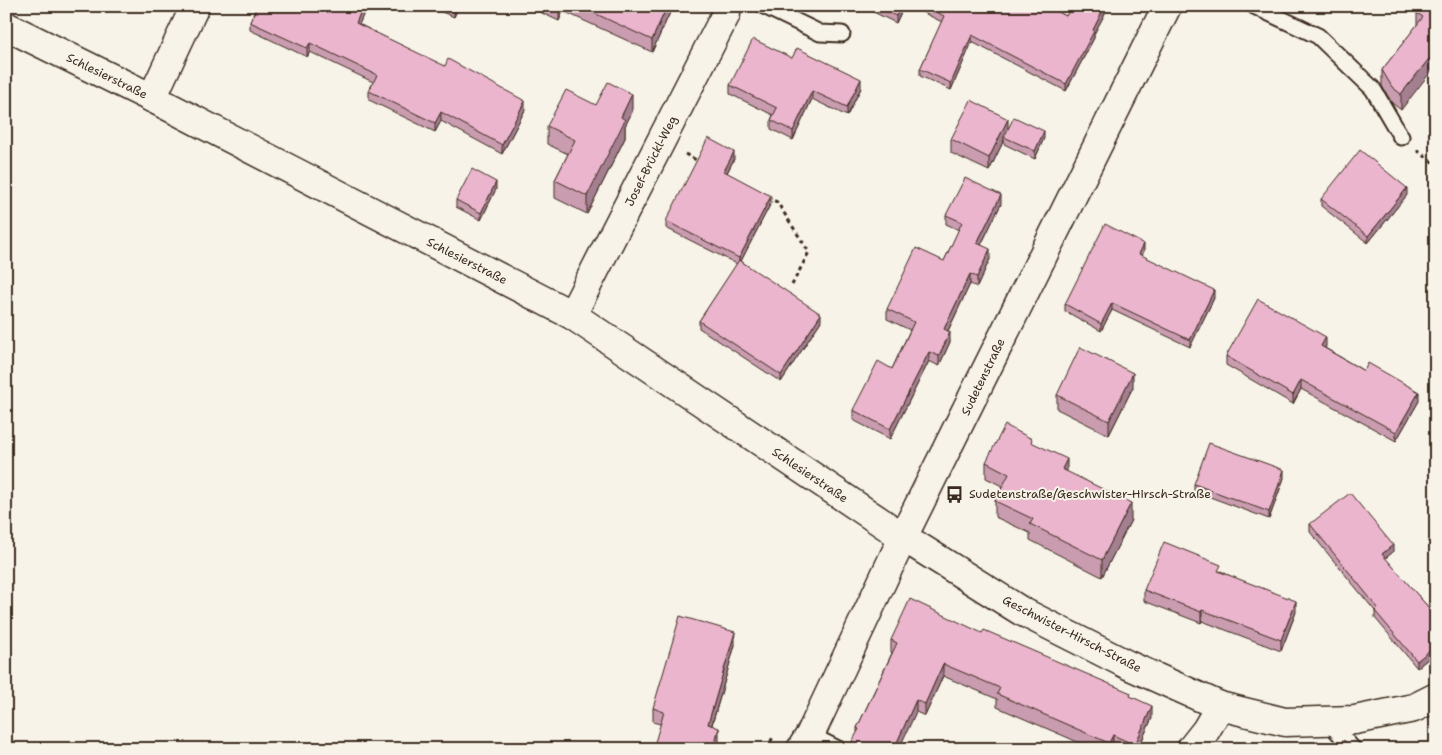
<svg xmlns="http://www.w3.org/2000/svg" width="1442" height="755" viewBox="0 0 1442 755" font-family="'Shantell Sans',sans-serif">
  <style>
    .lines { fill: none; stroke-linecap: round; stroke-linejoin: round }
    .lane-casing { stroke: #3b2a1e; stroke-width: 19 }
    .street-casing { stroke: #3b2a1e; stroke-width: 31 }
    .path { stroke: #3b2a1e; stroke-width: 3; stroke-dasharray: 4 4; stroke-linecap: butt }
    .lane { stroke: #f7f3e8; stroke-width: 15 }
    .street { stroke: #f7f3e8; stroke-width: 28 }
    .wall { fill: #ca9cb0; stroke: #3b2a1e }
    .shaded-wall { fill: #a47f90; stroke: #3b2a1e }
    .building { fill: #ebb5cd; stroke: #3b2a1e }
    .labels { text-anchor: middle; stroke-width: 4; stroke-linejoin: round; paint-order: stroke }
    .street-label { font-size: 12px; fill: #3b2a1e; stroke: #f7f3e8 }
    .poi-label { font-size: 12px; fill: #3b2a1e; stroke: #f7f3e8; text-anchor: start }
  </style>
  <rect width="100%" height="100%" fill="#f7f3e8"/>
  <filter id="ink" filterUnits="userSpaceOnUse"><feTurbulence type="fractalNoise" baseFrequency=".02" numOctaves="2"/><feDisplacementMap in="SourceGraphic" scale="10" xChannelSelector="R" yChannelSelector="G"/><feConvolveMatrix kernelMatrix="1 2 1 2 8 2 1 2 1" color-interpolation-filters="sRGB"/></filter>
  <g filter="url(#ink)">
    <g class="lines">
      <defs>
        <g id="lane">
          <path d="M764,6L820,33L842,34"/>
          <path d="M1254,6L1318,36L1373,89L1401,137"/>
          <path d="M1328,721L1353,749"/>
          <path d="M810,735L838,749"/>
        </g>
        <g id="street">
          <path d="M6,26L152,98L572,315L903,537L1021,611L1128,665L1220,706L1285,722L1355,720L1414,708L1436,697"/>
          <path d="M152,98L195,6"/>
          <path d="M572,315L726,14V6"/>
          <path d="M801,749L810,735L903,537L1167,6"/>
          <path d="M1191,749L1206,730L1220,706"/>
        </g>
      </defs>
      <use href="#lane" class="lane-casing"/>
      <use href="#street" class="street-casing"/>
      <g class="path">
        <path d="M1417,150L1436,165"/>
        <path d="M685,154L700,162"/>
        <path d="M767,197L777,202L809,252L792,285"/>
        <path d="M767,749L773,737"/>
      </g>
      <use href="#lane" class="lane"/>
      <use href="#street" class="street"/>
    </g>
    <g class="wall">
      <path d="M257,6H367L359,24L525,110L502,154L441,121L435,132L369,100V91L373,82L310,52L307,57L250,30V22Z"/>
      <path d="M427,6H459L454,17Z"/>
      <path d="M527,6H673L652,52L563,11L559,21Z"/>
      <path d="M861,6H904L896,23Z"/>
      <path d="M912,6H1047L1066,16L1072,6H1109L1094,34V38L1066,91L972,42L951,90L920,76V69L942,22L912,7Z"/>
      <path d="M1436,6L1401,110L1392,103L1382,86V70L1417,25V13Z"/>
      <path d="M792,58L861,88L847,116L812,99L793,140L771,129V120L773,115L730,94V85Z"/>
      <path d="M596,105L632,112L625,126V138L587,214L555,198V180L568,154L547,144V126Z"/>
      <path d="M1008,129L1044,138L1035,159L1004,144V140L989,171L951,153V139Z"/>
      <path d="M734,159L727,173L771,203L741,261L821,321L781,382L699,328V321L737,264L666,228V221Z"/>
      <path d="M496,189L481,220L456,207V200Z"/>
      <path d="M1407,195L1368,243L1321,206V199Z"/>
      <path d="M1001,204L981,245L990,259L977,287L970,284L948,331L950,342L939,366L929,361L890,439L853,420V410L892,369L910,330L887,319V309L944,261L959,230L946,224V215Z"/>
      <path d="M1144,251L1142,256L1214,298L1190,347L1112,310L1101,331L1065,311V304Z"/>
      <path d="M1326,346L1325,348L1364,371L1419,401L1396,441L1301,389L1293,404L1226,365V356Z"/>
      <path d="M1133,387L1109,435L1057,409V395Z"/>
      <path d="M1032,443L1067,472L1131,520L1102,577L1030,540V533L995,517V501L1002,486L986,478V462Z"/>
      <path d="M1284,478L1269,519L1194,491V484Z"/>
      <path d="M1310,524L1393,552L1385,558L1436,616V652L1417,668L1375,618V611L1310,532Z"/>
      <path d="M1221,571L1296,612L1281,651L1202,621L1201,623L1144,601V590Z"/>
      <path d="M982,633L1131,697L1152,718L1138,749H1117L1113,747L1112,749H1094L997,707V699L943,676L925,716L916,712L857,732V728L892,653L891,652V640Z"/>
      <path d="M735,645L712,725L719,741L653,722V708Z"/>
    </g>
    <g class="shaded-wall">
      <path d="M363,6H367L356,32V23Z"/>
      <path d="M454,6H459L454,17Z"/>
      <path d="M560,6H563V11L559,21V8Z"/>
      <path d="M667,6H673L652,52V40Z"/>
      <path d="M901,6H904L896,23V16Z"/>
      <path d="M1105,6H1109L1094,34V38L1066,91V84Z"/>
      <path d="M972,35V42L951,90V83Z"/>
      <path d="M310,43V52L307,57V48Z"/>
      <path d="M1436,50V65L1401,110V94Z"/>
      <path d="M861,79V88L847,116V107Z"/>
      <path d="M812,91V99L793,140V131Z"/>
      <path d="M632,94V112L625,126V138L587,214V196L621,117Z"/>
      <path d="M525,101V110L502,154V145Z"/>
      <path d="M441,112V121L435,132V123Z"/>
      <path d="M1008,119V133L1004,137V140L989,171V158Z"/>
      <path d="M1044,131V138L1035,159V151Z"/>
      <path d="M734,152V159L724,178V171Z"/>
      <path d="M496,182V189L481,220V213Z"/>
      <path d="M1407,188V195L1368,243V236Z"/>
      <path d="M1001,195V204L977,253V243Z"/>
      <path d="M771,196V203L739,265V258Z"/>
      <path d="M1144,244V251L1139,261V254Z"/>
      <path d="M990,249V259L977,287V277Z"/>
      <path d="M970,274V284L944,339V329Z"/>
      <path d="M1214,290V298L1190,347V340Z"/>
      <path d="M1112,303V310L1101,331V324Z"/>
      <path d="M821,314V321L781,382V375Z"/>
      <path d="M950,332V342L939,366V356Z"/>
      <path d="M1326,337V346L1321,355V346Z"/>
      <path d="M929,352V361L890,439V429Z"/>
      <path d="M1133,373V387L1109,435V421Z"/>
      <path d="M1301,380V389L1293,404V395Z"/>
      <path d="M1419,392V401L1396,441V432Z"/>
      <path d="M1067,459V476L1062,469Z"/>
      <path d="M1284,470V478L1269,519V512Z"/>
      <path d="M1131,503V520L1102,577V560Z"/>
      <path d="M1393,545V552L1382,561V554Z"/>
      <path d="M1296,601V612L1281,651V640Z"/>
      <path d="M1202,610V621L1201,623V612Z"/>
      <path d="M735,632V645L708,738V724Z"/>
      <path d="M1436,645V652L1417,668V661Z"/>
      <path d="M943,664V676L925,716V704Z"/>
      <path d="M916,700V712L899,749H894Z"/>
      <path d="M1152,706V718L1138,749H1135V745Z"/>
      <path d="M719,728V741L717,749H713Z"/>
      <path d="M1113,735V747L1112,749H1109V743Z"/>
    </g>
    <g class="building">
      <path d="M257,6H363L356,23L445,66L448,59L525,101L502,145L441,112L435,123L369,91L377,75L310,43L307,48L250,22Z"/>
      <path d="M579,6H667L652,40Z"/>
      <path d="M876,6H901L896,16Z"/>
      <path d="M925,6H1047L1066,16L1072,6H1105L1093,30L1094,31L1066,84L972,35L951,83L920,69L944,16Z"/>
      <path d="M1422,6H1436V50L1401,94L1392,87L1382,70L1423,17L1417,13Z"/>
      <path d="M753,39L792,58L797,48L861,79L847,107L812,91L793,131L771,120L777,108L730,85Z"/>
      <path d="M608,82L632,94L621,117L625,120L587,196L555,180L575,140L547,126L566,90L596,105Z"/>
      <path d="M971,100L1008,119L989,158L951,139Z"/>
      <path d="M1014,117L1044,131L1035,151L1004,137Z"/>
      <path d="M708,138L734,152L724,171L771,196L739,258L666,221Z"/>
      <path d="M1360,150L1407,188L1368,236L1321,199Z"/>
      <path d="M472,169L496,182L481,213L456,200Z"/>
      <path d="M965,178L1001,195L977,243L990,249L977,277L970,274L944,329L950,332L939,356L929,352L890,429L853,410L878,361L892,369L914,322L887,309L916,248L944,261L962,222L946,215Z"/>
      <path d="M1105,224L1144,244L1139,254L1214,290L1190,340L1112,303L1101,324L1065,304Z"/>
      <path d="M739,260L821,314L781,375L699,321Z"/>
      <path d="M1258,299L1326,337L1321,346L1364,371L1368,363L1419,392L1396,432L1301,380L1293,395L1226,356Z"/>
      <path d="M1080,347L1133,373L1109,421L1057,395Z"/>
      <path d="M1005,425L1032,439L1031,442L1067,459L1062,469L1131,503L1102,560L1030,524L1033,519L995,501L1009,474L986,462Z"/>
      <path d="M1209,443L1284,470L1269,512L1194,484Z"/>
      <path d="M1350,493L1393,545L1382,554L1436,616V645L1417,661L1375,611L1378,608L1310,524Z"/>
      <path d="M1164,542L1221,565L1218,571L1296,601L1281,640L1202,610L1201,612L1144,590Z"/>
      <path d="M910,599L982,633L984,630L1131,693L1130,696L1152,706L1135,745L1113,735L1109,743L997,694L1000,688L943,664L925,704L916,700L894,749H848L859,729L857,728L897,643L891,640Z"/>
      <path d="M680,616L735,632L708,724L719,728L713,749H653L664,712L653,708Z"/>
      <path d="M1344,740L1351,749H1334Z"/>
    </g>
  </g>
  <defs>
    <symbol id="bus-bare" viewBox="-9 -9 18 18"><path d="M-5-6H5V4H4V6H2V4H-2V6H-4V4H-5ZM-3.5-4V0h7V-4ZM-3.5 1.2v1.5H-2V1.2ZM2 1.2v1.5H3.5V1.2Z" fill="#3b2a1e" stroke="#f7f3e8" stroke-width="2.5" paint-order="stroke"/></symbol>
  </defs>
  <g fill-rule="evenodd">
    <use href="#bus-bare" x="942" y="482" width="25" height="25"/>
  </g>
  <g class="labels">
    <g class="street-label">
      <text transform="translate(107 76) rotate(26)" y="4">Schlesierstraße</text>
      <text transform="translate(651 161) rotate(-63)" y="4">Josef-Brückl-Weg</text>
      <text transform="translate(467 261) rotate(27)" y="4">Schlesierstraße</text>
      <text transform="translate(983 377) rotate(-64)" y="4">Sudetenstraße</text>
      <text transform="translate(810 475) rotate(34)" y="4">Schlesierstraße</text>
      <text transform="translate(1072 634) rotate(27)" y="4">Geschwister-Hirsch-Straße</text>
    </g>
    <g class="poi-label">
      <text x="969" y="498">Sudetenstraße/Geschwister-Hirsch-Straße</text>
    </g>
  </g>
  <rect width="1442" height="755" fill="none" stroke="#f7f3e8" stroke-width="25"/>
  <rect x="12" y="12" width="1417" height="730" fill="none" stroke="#3b2a1e" stroke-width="2" filter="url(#ink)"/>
</svg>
